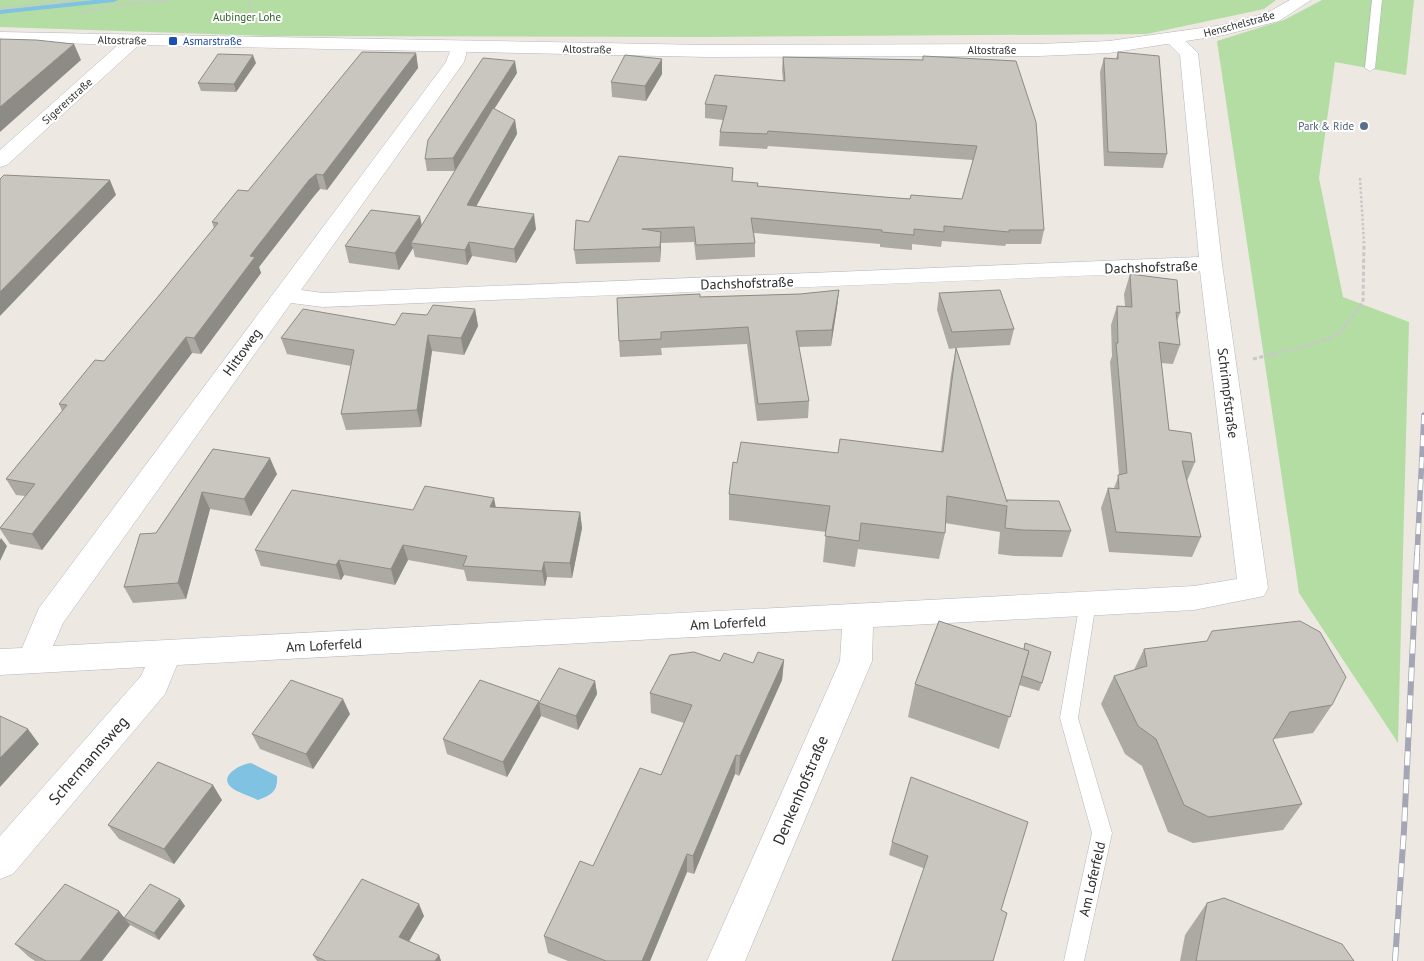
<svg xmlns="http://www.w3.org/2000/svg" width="1424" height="961" viewBox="0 0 1424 961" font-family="'PT Sans',sans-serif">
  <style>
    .green { fill: #b4dda4 }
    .water { fill: #80c2e2 }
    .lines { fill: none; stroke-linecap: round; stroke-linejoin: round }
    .stream { fill: #80c2e2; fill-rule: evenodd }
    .service-casing { stroke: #b4b6bf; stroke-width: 1 }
    .minor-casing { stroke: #b4b6bf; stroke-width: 1 }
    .secondary-casing { stroke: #b4b6bf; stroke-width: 1 }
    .path-far1 { stroke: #c8c8c8; stroke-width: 2.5; stroke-dasharray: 2.5 2; stroke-linecap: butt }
    .path { stroke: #c8c8c8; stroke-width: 3; stroke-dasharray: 4 2.5; stroke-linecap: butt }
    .service { fill: #fff; fill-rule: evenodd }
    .minor { fill: #fff; fill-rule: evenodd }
    .secondary { fill: #fff; fill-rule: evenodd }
    .rail-far1-casing { stroke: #a4a5b5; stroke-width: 5.5 }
    .rail-casing { stroke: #a4a5b5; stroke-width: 6 }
    .rail-far1 { stroke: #fff; stroke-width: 4; stroke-dasharray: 11; stroke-linecap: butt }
    .rail { stroke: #fff; stroke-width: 4.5; stroke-dasharray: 14; stroke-linecap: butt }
    .wall { fill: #adaaa4 }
    .shaded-wall { fill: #8d8b86 }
    .building { fill: #c9c6bf; stroke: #8d8b86 }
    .transit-dot { fill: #1a4fb4; stroke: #fff; stroke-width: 2 }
    .service-dot { fill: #5c6f8a; stroke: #fff; stroke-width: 2 }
    .labels { text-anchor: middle; stroke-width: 4; stroke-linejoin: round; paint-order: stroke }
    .far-park-label { font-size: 11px; fill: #2d6323; stroke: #fff }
    .far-street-label { font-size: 11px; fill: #2d2d2d; stroke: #fff }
    .far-transit-label { font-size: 11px; fill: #164399; stroke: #fff; text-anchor: start }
    .far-service-label { font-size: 11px; fill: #4e5e75; stroke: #fff; text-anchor: end }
    .street-label { font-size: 14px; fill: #2d2d2d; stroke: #fff }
    .near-street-label { font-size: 16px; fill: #2d2d2d; stroke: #fff }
  </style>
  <rect width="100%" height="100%" fill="#ede8e1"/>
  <g class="green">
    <path d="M0,0H1276L1264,9L1147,34L704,37L269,36L0,27Z"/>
    <path d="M1322,0H1414L1406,75L1335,62L1319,178L1343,297L1409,322L1398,743L1299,593L1217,41L1284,20Z"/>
  </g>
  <path class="water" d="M251,763L277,776C278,791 272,795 258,800C250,796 239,793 232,788C217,776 241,764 251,763Z"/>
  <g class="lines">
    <path class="stream" d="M94,0H118L114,2L0,14V10Z"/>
    <defs>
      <g id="service">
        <path d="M1372,0H1382L1375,68L1370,71L1365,68Z"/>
        <path d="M1088,595L1094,597L1096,602L1078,718L1112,833L1084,961H1064L1092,833L1060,718L1080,602L1082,597Z"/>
      </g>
      <g id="minor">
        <path d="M1173,34L1179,35L1198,53L1222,264L1268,588L1264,596L1194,610L873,627L872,661L745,961H707L840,661L842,629L177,665L165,694L13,874L0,879V836L141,676L145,667L0,675V649L22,648L39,608L446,62L453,43H465L468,47L464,62L301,290L323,293L1199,257L1180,55L1164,39L1167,35ZM1200,271L1237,579L1194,586L53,646L63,623L291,303L323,307Z"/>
        <path d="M134,35L140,36L143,40L140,44L7,165L0,167V150L128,36Z"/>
      </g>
      <path id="secondary" d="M1290,0H1311L1279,21L1224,35L1109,53L1039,56L708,57L0,42V32L708,45L1039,44L1109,41L1223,25L1267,13Z"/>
    </defs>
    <use href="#service" class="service-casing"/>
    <use href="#minor" class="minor-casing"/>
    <use href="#secondary" class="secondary-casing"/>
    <g class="path-far1">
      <path d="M250,0L252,19"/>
      <path d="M0,8L76,0"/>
      <path d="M80,13L116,5L173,0"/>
      <path d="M1360,178L1364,243"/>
    </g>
    <path class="path" d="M1253,359L1305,346L1339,334L1363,302L1364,242"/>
    <use href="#service" class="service"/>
    <use href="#minor" class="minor"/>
    <use href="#secondary" class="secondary"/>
    <defs>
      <path id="rail-far1" d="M1417,556L1424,415"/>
      <path id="rail" d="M1395,961L1404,830L1417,555"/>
    </defs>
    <use href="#rail-far1" class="rail-far1-casing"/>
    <use href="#rail" class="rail-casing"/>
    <use href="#rail-far1" class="rail-far1"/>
    <use href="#rail" class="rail"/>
  </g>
  <g class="wall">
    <path d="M1118,52L1167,154L1163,168L1104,166L1100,72L1104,58L1116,59Z"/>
    <path d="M416,53L418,68L327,190L320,189L314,196L259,267L261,273L201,354L192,353L42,550L10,544L0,529L25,496L16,495L6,479L62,411L59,404L104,361L157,298L214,228L212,222L248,191Z"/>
    <path d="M783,57L923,60L1044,230L1041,244H1006L1005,246L942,241L941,247L912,244V250L880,247V244L754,233L755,243V257L696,260L694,242L661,243L660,262L576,264L574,250L589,222L733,181L758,186L884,197L910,199H962L973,160L768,146L767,149L719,146L720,132L723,120L705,118V104L783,81L782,70Z"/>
    <path d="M256,63L236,92L201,91L198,83Z"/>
    <path d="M517,73L494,109L515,120L517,134L476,206L536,229L516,263L472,256L467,265L415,257L413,248L399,270L349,263L345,246L422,226L455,171H427L425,159Z"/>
    <path d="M662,74L646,101L612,97L611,82Z"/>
    <path d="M1130,274L1180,313L1177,321L1180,345L1173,364L1161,363L1169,430L1195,462L1187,481L1201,537L1192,557L1109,552L1101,508L1108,488H1114L1119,475L1110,362L1112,356L1111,325L1117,306H1125L1124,294Z"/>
    <path d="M839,290L837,307L831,346L799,347L809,401L808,418L757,421L747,344L661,348L662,355L620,357L619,341L700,297L800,294Z"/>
    <path d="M939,293L1014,329L1010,345L956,348L1007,501L1071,531L1062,557L1014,556L998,554L1000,532L945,523V533L939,559L858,549L855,567L823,562L826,532L729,520V494L737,463L838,453L941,452L951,374L956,348L949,349L937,310Z"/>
    <path d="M475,309L478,326L464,355L432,351L421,427L346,430L341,414L351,366L287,354L281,338L395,325L427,315Z"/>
    <path d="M213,449L277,474L251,516L210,509L186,599L133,603L124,587L156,533Z"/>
    <path d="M496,507L580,512L582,528L572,578L547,577L545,586L467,581L464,570L408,560L395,585L344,575L341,580L261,566L255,550L413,510Z"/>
    <path d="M939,621L1042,683L1039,691L1019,685L999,749L908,717L915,684Z"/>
    <path d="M1144,649L1332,705L1313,733L1274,739L1273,740L1302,804L1283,830L1193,843L1168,832L1142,766L1125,754L1101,704L1114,676L1134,670Z"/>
    <path d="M784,660L782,680L739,776L735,774L694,874L687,872L650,961H568L548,953L544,936L593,866L661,775L684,723L651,713L650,693L720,661L753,663Z"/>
    <path d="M595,681L597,694L578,730L541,716L507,777L447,754L443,739L539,703Z"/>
    <path d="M350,714L313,769L260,749L252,734Z"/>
    <path d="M911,777L1001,910L923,868L889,855L892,842Z"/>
    <path d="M222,800L174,864L119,839L108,825Z"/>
    <path d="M180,899L185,906L159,940L130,925L102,961H35L29,957L15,944L124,918Z"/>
    <path d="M1207,903L1354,961H1180L1185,935Z"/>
    <path d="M424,916L409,941L439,955L441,961H317L313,955Z"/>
  </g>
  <g class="shaded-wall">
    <path d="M74,44L81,60L0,132V107Z"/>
    <path d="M416,53L418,68L327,190L323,175Z"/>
    <path d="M253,55L256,63L236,92L234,84Z"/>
    <path d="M662,59V74L646,101L645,86Z"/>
    <path d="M515,61L517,73L455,171L453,158Z"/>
    <path d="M515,120L517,134L469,219L467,205Z"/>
    <path d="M316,174L320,189L314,196L259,267L261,273L201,354L194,338L250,256L309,180Z"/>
    <path d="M110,180L116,195L0,316V292Z"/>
    <path d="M534,214L536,229L516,263L514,249Z"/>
    <path d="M420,216L423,232L411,243L413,248L399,270L395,253Z"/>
    <path d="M661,232V247L660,262V247Z"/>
    <path d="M469,242L472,256L467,265L465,250Z"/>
    <path d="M839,290L837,307L831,346L832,330Z"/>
    <path d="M475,309L478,326L464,355L461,338Z"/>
    <path d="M428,335L432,351L421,427L417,410Z"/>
    <path d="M186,337L192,353L42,550L32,534Z"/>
    <path d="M270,458L277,474L251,516L244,499Z"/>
    <path d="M202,492L210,509L186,599L178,583Z"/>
    <path d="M494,498L497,513L490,507Z"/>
    <path d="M580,512L582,528L572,578L570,563Z"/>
    <path d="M1,538L7,546L0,561V540Z"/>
    <path d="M403,545L408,560L395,585L391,569Z"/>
    <path d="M339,560L344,575L341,580L336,565Z"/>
    <path d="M544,562L547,577L545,586L542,571Z"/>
    <path d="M784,660L782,680L739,776L740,756Z"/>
    <path d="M595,681L597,694L578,730L576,716Z"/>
    <path d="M343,699L350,714L313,769L306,754Z"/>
    <path d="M539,701L541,716L507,777L503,762Z"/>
    <path d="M28,729L39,744L0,787V758Z"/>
    <path d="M736,755L735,774L694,874L693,856Z"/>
    <path d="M213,785L222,800L174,864L164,849Z"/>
    <path d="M687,854V872L650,961H642Z"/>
    <path d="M180,899L185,906L159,940L154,933Z"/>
    <path d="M419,904L424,916L405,948L399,937Z"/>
    <path d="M119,911L130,925L102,961H80Z"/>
    <path d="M439,955L441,961H435Z"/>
  </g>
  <g class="building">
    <path d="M0,39L36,40L74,44L0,107Z"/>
    <path d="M362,52L416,53L323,175L316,174L309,180L250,256L255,257L194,338L186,337L32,534L0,528L35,484L6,479L67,405L59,404L95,360L104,361L157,298L218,223L212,222L238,190L248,191Z"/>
    <path d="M1118,52L1159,56L1167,154L1108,152L1104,58L1118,59Z"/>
    <path d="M218,54L253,55L234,84L198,83Z"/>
    <path d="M625,55L662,59L645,86L611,82Z"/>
    <path d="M923,56L1016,61L1036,122L1044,230H1009V232L944,226V232L914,229V235L882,232V230L751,218L755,243L696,245L694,227L642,229L661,232L660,247L574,250L576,220L589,222L619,156L733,168L732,181L758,183L757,186L884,197L910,199L911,195L962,199L977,146L768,131L767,134L720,132L727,106L705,104L715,75L785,81L783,57L923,60Z"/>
    <path d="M483,58L515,61L453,158L425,159L428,140Z"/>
    <path d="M493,108L515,120L467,205L534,214L514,249L469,242L465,250L411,243Z"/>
    <path d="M4,175L110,180L0,292V179Z"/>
    <path d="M371,210L420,216L395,253L345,246Z"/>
    <path d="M1130,274L1177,280L1180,313L1176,312L1180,345L1159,342L1169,430L1191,433L1195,462L1182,461L1201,537L1116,532L1108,488L1119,489L1118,475L1127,473L1116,343H1118L1117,306L1132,307Z"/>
    <path d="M839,290L832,330L796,331L809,401L758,404L748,327L661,332V339L619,341L617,298L700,294V297L800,294Z"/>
    <path d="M1000,290L1014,329L952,332L939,293Z"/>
    <path d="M433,305L475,309L461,338L428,335L417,410L341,414L354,350L281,338L303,309L395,325L402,313L427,315Z"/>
    <path d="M956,348L1007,502V500L1059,501L1071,531L1022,530L1005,528L1007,506L947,496L945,533L861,523L859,541L825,536L830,506L729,494L733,462L737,463L741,442L838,453L840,439L943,452Z"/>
    <path d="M213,449L270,458L244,499L202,492L178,583L124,587L140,534L156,533Z"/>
    <path d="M425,486L494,498L490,507L580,512L570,563L544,562L542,571L463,566L467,556L403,545L391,569L339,560L336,565L255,550L292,490L413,510Z"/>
    <path d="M939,621L1029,651L1010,717L915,684Z"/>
    <path d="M1300,621L1320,632L1346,677L1332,705L1290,712L1273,740L1302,804L1209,817L1184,805L1156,739L1138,726L1114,676L1147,666L1144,649L1207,641L1212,631Z"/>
    <path d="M1025,643L1051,652L1042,683L1022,676L1029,651L1024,649Z"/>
    <path d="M694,652L720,661L724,653L753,663L758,652L784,660L740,756L736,755L693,856L687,854L642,961H606L544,936L580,861L593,866L640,768L661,775L692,705L650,693L670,655Z"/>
    <path d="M559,668L595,681L576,716L539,703Z"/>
    <path d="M291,680L343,699L306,754L252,734Z"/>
    <path d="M480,680L539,701L503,762L443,739Z"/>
    <path d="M0,716L28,729L0,758Z"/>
    <path d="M158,762L213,785L164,849L108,825Z"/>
    <path d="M911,777L1028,822L1001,910L1007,913L993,961H892L928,856L892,842Z"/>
    <path d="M362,879L419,904L399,937L439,955L435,961H326L313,955Z"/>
    <path d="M65,884L119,911L80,961H46L15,944Z"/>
    <path d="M150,884L180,899L154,933L124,918Z"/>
    <path d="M1224,898L1342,944L1354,961H1196L1207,903Z"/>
  </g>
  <rect class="transit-dot" x="168" y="36" width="10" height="10" rx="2.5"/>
  <circle class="service-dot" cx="1364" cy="126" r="5"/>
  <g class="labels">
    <g class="far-park-label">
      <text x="247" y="21">Aubinger Lohe</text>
    </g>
    <g class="far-street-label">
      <text transform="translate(1239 24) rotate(-15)" y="4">Henschelstraße</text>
      <text transform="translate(122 40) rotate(1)" y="4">Altostraße</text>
      <text transform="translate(587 49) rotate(1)" y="4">Altostraße</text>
      <text x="992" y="54">Altostraße</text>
      <text transform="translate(67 101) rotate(-42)" y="4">Sigererstraße</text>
    </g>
    <g class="far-transit-label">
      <text x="183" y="45">Asmarstraße</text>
    </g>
    <g class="far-service-label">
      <text x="1354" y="130">Park &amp; Ride</text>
    </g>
    <g class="street-label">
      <text transform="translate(1151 267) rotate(-2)" y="5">Dachshofstraße</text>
      <text transform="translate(747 283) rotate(-2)" y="5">Dachshofstraße</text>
      <text transform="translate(242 352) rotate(-54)" y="5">Hittoweg</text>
      <text transform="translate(1228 393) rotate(83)" y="5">Schrimpfstraße</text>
      <text transform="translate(728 623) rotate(-3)" y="5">Am Loferfeld</text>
      <text transform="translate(324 645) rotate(-3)" y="5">Am Loferfeld</text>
      <text transform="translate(1092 879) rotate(-77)" y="5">Am Loferfeld</text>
    </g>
    <g class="near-street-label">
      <text transform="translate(88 760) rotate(-49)" y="6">Schermannsweg</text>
      <text transform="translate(800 790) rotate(-67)" y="6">Denkenhofstraße</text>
    </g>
  </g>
</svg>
